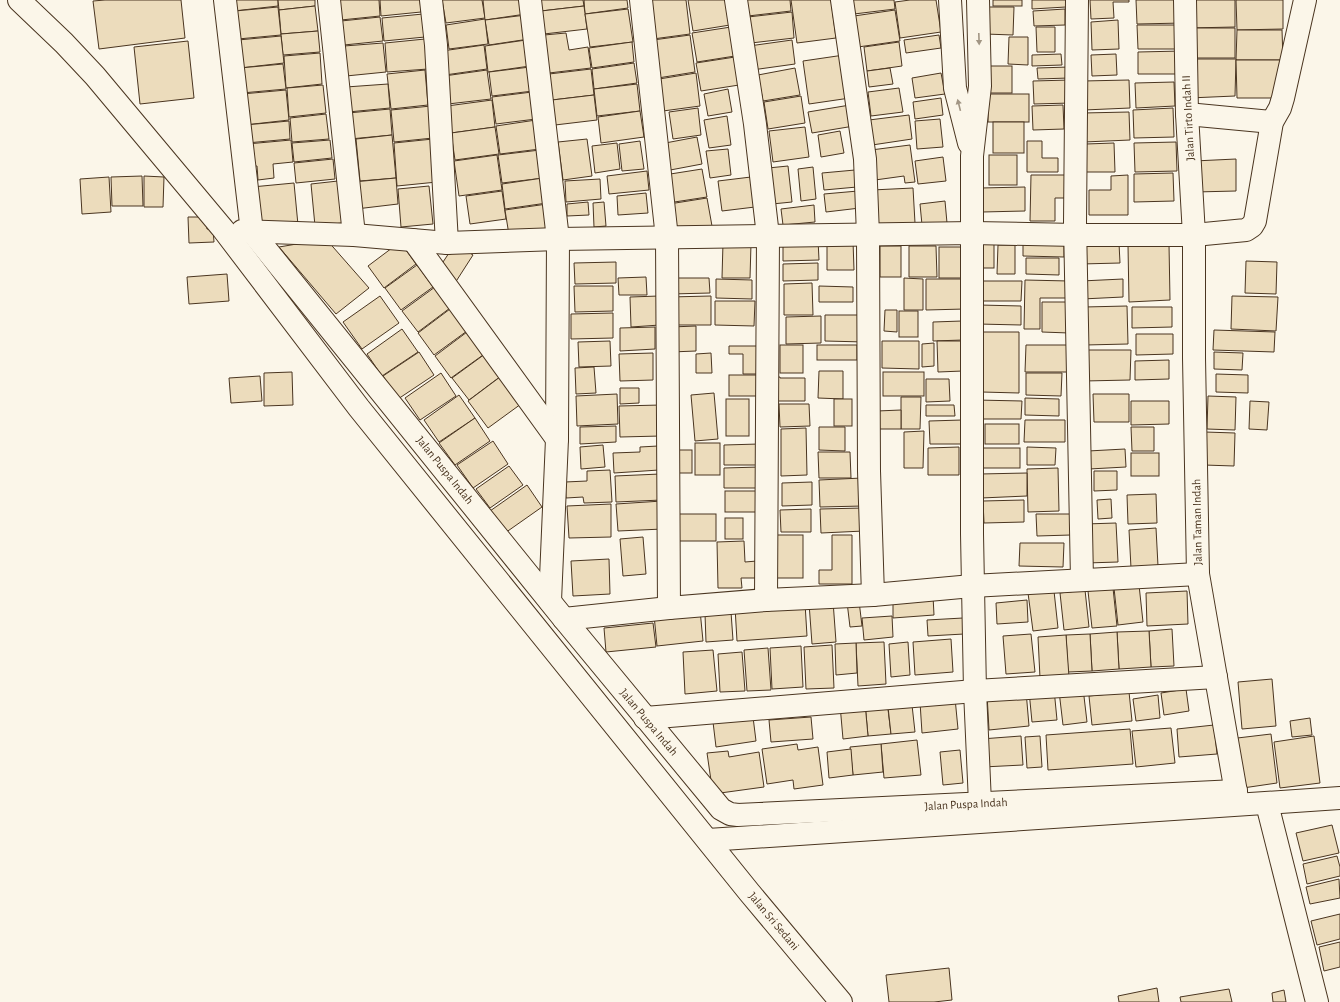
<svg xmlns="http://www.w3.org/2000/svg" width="1340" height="1002" viewBox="0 0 1340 1002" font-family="'Alegreya Sans',sans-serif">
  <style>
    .building { fill: #ecdcbc; stroke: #4a3520 }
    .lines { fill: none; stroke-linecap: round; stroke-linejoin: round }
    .minor-casing { stroke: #4a3520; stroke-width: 24 }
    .tertiary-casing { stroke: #4a3520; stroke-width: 24 }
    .minor { stroke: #fbf6e9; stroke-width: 22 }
    .tertiary { stroke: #fbf6e9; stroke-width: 22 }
    .oneway { fill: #a29684 }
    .labels { text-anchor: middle; stroke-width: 3; stroke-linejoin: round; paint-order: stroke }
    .street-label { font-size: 12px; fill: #4a3520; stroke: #fbf6e9 }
  </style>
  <rect width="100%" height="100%" fill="#fbf6e9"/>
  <g class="building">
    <path d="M105,0H181L185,38L99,49L93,1Z"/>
    <path d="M234,0H278V6L234,11Z"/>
    <path d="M278,0H315V6L279,10Z"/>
    <path d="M339,0H379L380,16L341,20Z"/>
    <path d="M380,0H420L421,12L381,16Z"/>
    <path d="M442,0H482L485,18L446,23Z"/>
    <path d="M483,0H524L526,14L485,20Z"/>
    <path d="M540,0H583L584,6L541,11Z"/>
    <path d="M584,0H627L628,8L585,14Z"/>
    <path d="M648,0H686L690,34L653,39Z"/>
    <path d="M688,0H727L730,25L693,31Z"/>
    <path d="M746,0H790L791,11L748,16Z"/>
    <path d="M791,0H831L836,38L797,43Z"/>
    <path d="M852,0H894L895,9L854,14Z"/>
    <path d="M910,0H936L941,32L900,38L895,2Z"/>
    <rect x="993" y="0" width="29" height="6"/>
    <path d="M1032,0H1066V7L1032,9Z"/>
    <path d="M1090,0H1129V2H1113L1114,18L1091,19Z"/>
    <path d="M1136,0H1183V23L1137,24Z"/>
    <path d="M1189,0H1235V27L1189,28Z"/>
    <path d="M1236,0H1283V29L1237,30Z"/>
    <path d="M315,6L318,31L281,34L279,10Z"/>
    <path d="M584,6L587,29L544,34L541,11Z"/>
    <path d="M278,7L281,35L238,39L235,11Z"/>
    <path d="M986,7H1014L1013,35L985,34Z"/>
    <path d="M628,9L633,42L590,47L585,14Z"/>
    <path d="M1065,9V25L1034,26L1033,11Z"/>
    <path d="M895,10L900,41L858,47L854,16Z"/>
    <path d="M792,12L794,38L751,43L748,17Z"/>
    <path d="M423,14L425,37L384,41L382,18Z"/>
    <path d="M526,15L529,39L489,45L485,20Z"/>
    <path d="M380,17L383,41L344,45L341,21Z"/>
    <path d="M485,19L488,44L449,49L446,25Z"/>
    <path d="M1118,20L1119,49L1092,50L1091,22Z"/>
    <path d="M1137,25H1183V49H1138Z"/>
    <path d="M731,27L735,56L697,62L692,33Z"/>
    <path d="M1036,27H1055V52H1037Z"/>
    <rect x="1189" y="28" width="46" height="30"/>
    <path d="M1237,30H1282L1283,60H1236Z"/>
    <path d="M318,31L320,52L283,55L281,34Z"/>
    <path d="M566,33L569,50L588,47L591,68L549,73L544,35Z"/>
    <path d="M690,35L695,72L658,78L653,40Z"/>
    <path d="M939,35L941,48L906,53L904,40Z"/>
    <path d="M281,36L284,63L240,68L238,40Z"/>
    <path d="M1009,37H1028V65L1008,64Z"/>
    <path d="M425,39L428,69L387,72L385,43Z"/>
    <path d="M526,40L530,66L488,72L485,46Z"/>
    <path d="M792,40L795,64L752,70L749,46Z"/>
    <path d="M188,41L194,98L140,104L134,47Z"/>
    <path d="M632,42L634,62L592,68L589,48Z"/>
    <path d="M899,42L902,66L867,71L864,47Z"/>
    <path d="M383,43L386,72L346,76L344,46Z"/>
    <path d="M484,45L487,69L445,75L442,51Z"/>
    <path d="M1182,51V74H1138V52Z"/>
    <path d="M320,53L322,84L286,88L284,56Z"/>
    <path d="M1061,54L1062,65L1032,66V55Z"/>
    <path d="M1116,54L1117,75L1092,76L1091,55Z"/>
    <path d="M844,55L850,98L809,104L803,61Z"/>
    <path d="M735,57L739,85L701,91L696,63Z"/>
    <path d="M1190,59H1236L1235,96L1189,98Z"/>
    <path d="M1236,60H1283V98H1237Z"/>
    <path d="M634,63L637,83L594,89L592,69Z"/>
    <path d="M283,64L286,89L242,93L240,68Z"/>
    <rect x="987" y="66" width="25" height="27"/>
    <path d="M530,67L533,91L492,96L489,72Z"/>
    <path d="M1069,67V78L1038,79L1037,68Z"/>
    <path d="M795,68L800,95L763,101L758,75Z"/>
    <path d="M890,68L893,84L869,87L867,71Z"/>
    <path d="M591,69L594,95L552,100L549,74Z"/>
    <path d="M425,70L428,105L391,109L387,74Z"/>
    <path d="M487,70L491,99L448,104L444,76Z"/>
    <path d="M696,73L700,106L663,111L659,79Z"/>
    <path d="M941,73L945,94L915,98L912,78Z"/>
    <path d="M1070,80L1071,103L1034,104L1033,81Z"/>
    <path d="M1129,80L1130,108L1084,110L1083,81Z"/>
    <path d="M1174,82L1175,106L1136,108L1135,83Z"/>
    <path d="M388,84L390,108L348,112L346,87Z"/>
    <path d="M637,84L640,111L597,116L594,89Z"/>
    <path d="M323,85L326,113L289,117L287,88Z"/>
    <path d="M899,88L903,112L871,116L868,92Z"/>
    <path d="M728,89L732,112L708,116L704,94Z"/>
    <path d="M286,90L289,120L245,125L242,94Z"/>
    <path d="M532,92L536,119L496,124L492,97Z"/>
    <rect x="988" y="94" width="41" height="28"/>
    <path d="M594,95L597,120L555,125L552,100Z"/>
    <path d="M801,96L805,123L768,129L764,102Z"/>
    <path d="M941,98L943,115L915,119L913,102Z"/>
    <path d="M492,100L495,127L451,133L447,106Z"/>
    <path d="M850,105L854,126L812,133L808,112Z"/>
    <path d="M1063,105L1064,129L1033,130L1032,106Z"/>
    <path d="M431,106L433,138L394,142L391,110Z"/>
    <path d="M698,108L701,135L673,139L669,112Z"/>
    <path d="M1173,108L1174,137L1134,138L1133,110Z"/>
    <path d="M390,109L392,135L350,139L348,113Z"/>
    <path d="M640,111L644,137L601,143L598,117Z"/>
    <path d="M1129,112L1130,140L1084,142L1083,113Z"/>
    <path d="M326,114L329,139L292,142L290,118Z"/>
    <path d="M909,115L912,139L872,145L869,120Z"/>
    <path d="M727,116L731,145L709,148L704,120Z"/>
    <path d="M940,119L943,147L917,149L915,121Z"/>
    <path d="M536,120L540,149L500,154L496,126Z"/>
    <path d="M289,121L290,139L247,143L245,125Z"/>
    <rect x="993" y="122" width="31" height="31"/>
    <path d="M495,127L499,154L455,160L451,133Z"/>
    <path d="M805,127L809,157L773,162L769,131Z"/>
    <path d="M840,131L844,153L821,157L818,135Z"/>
    <path d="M392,135L396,178L360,181L356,139Z"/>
    <path d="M697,137L702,164L665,171L660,144Z"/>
    <path d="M433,139L437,182L397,186L394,143Z"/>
    <path d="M587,139L592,176L563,180L558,142Z"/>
    <path d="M291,140L293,162L273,164L274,178L258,180L257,166H249L247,144Z"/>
    <path d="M330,140L332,158L294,162L292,143Z"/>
    <path d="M640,141L644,169L622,171L619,144Z"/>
    <path d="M1027,141H1042V158H1058V172H1027Z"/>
    <path d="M1176,142L1177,171L1135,172L1134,143Z"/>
    <path d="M617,143L620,169L595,173L592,146Z"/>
    <path d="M1114,143L1115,172H1086V144Z"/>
    <path d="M910,145L915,182L905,183L904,176L875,180L871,150Z"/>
    <path d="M728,149L731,175L710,178L706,151Z"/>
    <path d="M540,150L544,178L502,183L498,155Z"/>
    <path d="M497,155L502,190L459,196L454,161Z"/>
    <rect x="989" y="155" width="28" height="30"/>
    <path d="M943,157L946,181L918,184L915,161Z"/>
    <path d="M333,159L335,179L296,183L294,163Z"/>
    <path d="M1236,159V191L1195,192L1194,161Z"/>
    <path d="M788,166L792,202L772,204L768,168Z"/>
    <path d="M813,167L816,199L801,201L798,169Z"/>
    <path d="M702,169L707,197L668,203L664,175Z"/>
    <path d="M855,170L857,187L824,190L822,173Z"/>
    <path d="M647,171L649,190L609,194L607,176Z"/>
    <path d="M1173,173L1174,201L1134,202V174Z"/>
    <path d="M1031,175H1069L1068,198H1055V221H1030Z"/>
    <path d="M1128,175V215H1089V190H1111V176Z"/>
    <path d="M142,176L143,206H112L111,177Z"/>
    <path d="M144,176L164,177L163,207H144Z"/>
    <path d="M109,177L111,212L82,214L80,179Z"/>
    <path d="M751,177L755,207L722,211L718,181Z"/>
    <path d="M396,178L398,204L356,209L353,182Z"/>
    <path d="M543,178L547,203L505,209L502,184Z"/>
    <path d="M600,179L601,199L566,202L565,181Z"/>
    <path d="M338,181L342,223L315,226L311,184Z"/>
    <path d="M294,183L298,225L256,229L252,187Z"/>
    <path d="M429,186L433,224L401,227L398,189Z"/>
    <path d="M1025,187V211L982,212L981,188Z"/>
    <path d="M913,188L915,223L873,225L872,190Z"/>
    <path d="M502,191L506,219L470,224L466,196Z"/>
    <path d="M858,191L860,208L826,212L824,194Z"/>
    <path d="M646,193L648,213L618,215L617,196Z"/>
    <path d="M707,198L712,226L673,232L669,204Z"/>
    <path d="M945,201L947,223L922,225L920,204Z"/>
    <path d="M588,202L589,215L567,216V204Z"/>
    <path d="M604,202L606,226L594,227L593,203Z"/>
    <path d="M547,204L550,229L509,235L505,210Z"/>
    <path d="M814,205L815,222L783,225L781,209Z"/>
    <path d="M188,217H206L207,229H213L214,242L189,243Z"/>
    <path d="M326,239L369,288L336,314L279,247Z"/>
    <path d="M818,239L819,260L783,261V240Z"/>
    <path d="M827,241H853L854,270H827Z"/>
    <path d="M400,242L416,264L384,288L368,266Z"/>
    <path d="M1023,242H1064V257L1023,256Z"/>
    <path d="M723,243L751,244L750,278H722Z"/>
    <path d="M1119,243L1120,263L1081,264L1080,244Z"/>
    <path d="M455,244L473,255L455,283L437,271Z"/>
    <rect x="975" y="244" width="19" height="24"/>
    <path d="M1169,244L1170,300L1129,302L1128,245Z"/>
    <path d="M998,245H1015V274H997Z"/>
    <rect x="880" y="246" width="21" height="31"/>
    <path d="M909,246H936L937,277H909Z"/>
    <rect x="939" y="247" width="23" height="31"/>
    <path d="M1026,258H1059V275L1026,274Z"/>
    <path d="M1246,261L1277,262L1276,294L1245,293Z"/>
    <path d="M616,262V283L575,284L574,263Z"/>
    <path d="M818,263V280L783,281V264Z"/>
    <path d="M417,265L433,287L401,310L385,288Z"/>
    <path d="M227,274L229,301L189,304L187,277Z"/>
    <path d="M646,277L647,295H619L618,278Z"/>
    <path d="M671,278H709L710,293L671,294Z"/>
    <path d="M904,278L923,279V310H904Z"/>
    <path d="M716,279L752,280V299L716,298Z"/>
    <path d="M926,279H964L965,309L926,310Z"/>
    <path d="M1123,279V297L1082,299L1081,281Z"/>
    <path d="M1025,280L1069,281V298H1040V329H1024Z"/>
    <path d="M982,281H1022L1021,301H981Z"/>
    <path d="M812,283L813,315H784V284Z"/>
    <path d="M574,286H613V311L575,312Z"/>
    <path d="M819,286L853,287V302H819Z"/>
    <path d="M435,287L450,308L418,332L402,311Z"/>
    <path d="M380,296L399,323L362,349L343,322Z"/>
    <path d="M659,296L660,325L631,327L630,297Z"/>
    <path d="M711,296V325H670L669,297Z"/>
    <path d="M1232,296L1278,297L1276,331L1231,329Z"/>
    <path d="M715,301H755L754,326L715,325Z"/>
    <path d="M1042,302H1069V333L1042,332Z"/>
    <path d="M979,305L1021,306V325L978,324Z"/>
    <path d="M1127,306L1128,344L1085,345L1084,307Z"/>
    <path d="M1132,307H1172V327L1132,328Z"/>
    <path d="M450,309L467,331L434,355L418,333Z"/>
    <path d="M885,310H897V332L884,331Z"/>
    <rect x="899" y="311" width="19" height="26"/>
    <path d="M613,313V338L571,339V314Z"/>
    <path d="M825,315H866L865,342L825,341Z"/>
    <path d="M821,316V343L786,344V317Z"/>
    <path d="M962,321L963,340L933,341V322Z"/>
    <path d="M696,326V351L671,352V327Z"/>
    <path d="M655,327V349L620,351V328Z"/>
    <path d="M402,329L418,352L382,376L367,354Z"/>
    <path d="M1214,330L1275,332L1274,352L1213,350Z"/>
    <path d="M467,332L483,355L451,378L435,356Z"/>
    <path d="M982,332H1019V393L982,392Z"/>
    <path d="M1136,334H1173V354L1136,355Z"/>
    <path d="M610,341L611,366L579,367L578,342Z"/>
    <path d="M882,341H919V369L882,368Z"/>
    <path d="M937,341H962L963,371L938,372Z"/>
    <path d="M934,343V366L922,367V344Z"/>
    <rect x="780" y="345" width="23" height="28"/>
    <rect x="817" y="345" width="40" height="15"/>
    <path d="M1026,345H1068V372H1025Z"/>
    <path d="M729,346H758V374H743V354H729Z"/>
    <path d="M1084,350H1131L1130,380L1084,381Z"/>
    <path d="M419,352L434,375L398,399L383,376Z"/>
    <path d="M1214,352L1243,353L1242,370L1214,369Z"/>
    <path d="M653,353V380L620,381L619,354Z"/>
    <path d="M711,353L712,373H696V354Z"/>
    <path d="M485,354L501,376L469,400L452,378Z"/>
    <path d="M1169,360V379L1135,380V361Z"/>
    <path d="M594,367L596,393L576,394L575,368Z"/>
    <path d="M819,371H843V399L818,398Z"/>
    <path d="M292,372L293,405L264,406V373Z"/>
    <rect x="883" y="372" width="41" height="24"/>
    <path d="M441,373L456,396L420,420L405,398Z"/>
    <path d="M1026,373H1062L1061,396L1026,395Z"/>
    <path d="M1216,374L1248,375V393L1216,392Z"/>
    <rect x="729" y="375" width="36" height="21"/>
    <path d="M260,376L262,401L231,403L229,378Z"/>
    <path d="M500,377L521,404L488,428L468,401Z"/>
    <path d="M772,377H780V378H805V401H773Z"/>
    <path d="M926,379H949L950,401L926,402Z"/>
    <path d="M620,388H639V403L620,404Z"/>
    <path d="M714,393L718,439L695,441L691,395Z"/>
    <path d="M617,394L618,424L577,426L576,396Z"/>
    <path d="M1093,394H1129V422H1094Z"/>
    <path d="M459,395L475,418L439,442L424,420Z"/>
    <path d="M1208,396L1236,397L1235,430L1207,429Z"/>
    <path d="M901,397H921L920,429H901Z"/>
    <path d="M1025,398L1059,399V416L1025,415Z"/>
    <rect x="726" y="399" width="23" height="37"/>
    <rect x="834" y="399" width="18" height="27"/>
    <path d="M976,400L1022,401L1021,419H976Z"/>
    <path d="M1131,401H1169V424L1131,425Z"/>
    <path d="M1250,401L1269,402L1267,430L1249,429Z"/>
    <path d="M779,404H809L810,426L780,427Z"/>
    <path d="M661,405V436L620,437L619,406Z"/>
    <path d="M926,405H954L955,416H926Z"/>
    <path d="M901,410V429H877V411Z"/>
    <path d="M475,418L490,441L455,465L439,443Z"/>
    <path d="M962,420V444H930L929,421Z"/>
    <path d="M1025,420H1065V442H1024Z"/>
    <rect x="985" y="424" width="34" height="20"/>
    <path d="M616,426V442L580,444V427Z"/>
    <path d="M819,427H845V451L819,450Z"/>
    <path d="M1131,427H1154V451H1132Z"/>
    <path d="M806,428L807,475L781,476V429Z"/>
    <path d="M924,431L923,468H904V432Z"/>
    <path d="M1205,432L1235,433L1234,466L1204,465Z"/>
    <path d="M493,441L508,464L473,488L457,465Z"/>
    <rect x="695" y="443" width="25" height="32"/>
    <path d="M759,444V465H724V445Z"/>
    <path d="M603,445L605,467L581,469L580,447Z"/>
    <path d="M658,446L659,470L614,473L613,453L640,452V447Z"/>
    <path d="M959,447V475H928V448Z"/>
    <path d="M1027,447L1056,448L1055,465H1027Z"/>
    <rect x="978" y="448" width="42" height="20"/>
    <path d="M1125,449L1126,467L1089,469L1088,451Z"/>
    <rect x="671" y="450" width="21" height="23"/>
    <path d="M818,452H850L851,478H819Z"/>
    <rect x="1131" y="453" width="28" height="23"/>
    <path d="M509,466L523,485L490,508L476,489Z"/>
    <path d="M760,467V488H724V468Z"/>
    <path d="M1058,468L1059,511L1028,512L1027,469Z"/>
    <path d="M610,470L612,502L584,503L583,497L566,498L565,482L587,481V471Z"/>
    <path d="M1094,471H1117V490L1094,491Z"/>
    <path d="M1027,473V496L981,498L980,474Z"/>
    <path d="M660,474L662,500L616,502L615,476Z"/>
    <path d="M862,478L863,506L820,507L819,480Z"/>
    <path d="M812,482V505L782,506V483Z"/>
    <path d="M527,485L542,507L505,533L490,511Z"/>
    <rect x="725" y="491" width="35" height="21"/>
    <path d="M1156,494L1157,523L1128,524L1127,495Z"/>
    <path d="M1111,499L1112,518L1098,519L1097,500Z"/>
    <path d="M1024,500V522L984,523L983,501Z"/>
    <path d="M662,501L663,529L618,531L616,504Z"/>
    <path d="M611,504V537L569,538L567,506Z"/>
    <path d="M863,508L864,531L821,533L820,509Z"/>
    <path d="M811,509V532H781L780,510Z"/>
    <rect x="672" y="514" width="44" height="27"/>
    <path d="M1036,514H1071V535L1037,536Z"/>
    <rect x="725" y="518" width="18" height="21"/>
    <path d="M1116,523L1118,562L1086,563L1085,524Z"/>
    <path d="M1156,528L1158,566L1131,568L1129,530Z"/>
    <rect x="777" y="535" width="26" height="43"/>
    <path d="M832,535H852V584H819V570H832Z"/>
    <path d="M643,537L646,574L623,576L620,539Z"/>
    <path d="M744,541L745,562L757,561L758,578H741L742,588H718L717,542Z"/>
    <path d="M1020,543H1064L1063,567L1019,566Z"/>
    <path d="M609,559L610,594L573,596L571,561Z"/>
    <path d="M1139,585L1143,622L1118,625L1114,588Z"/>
    <path d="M1113,588L1117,626L1092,628L1088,591Z"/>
    <path d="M1085,590L1089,627L1064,630L1060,593Z"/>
    <path d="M1054,591L1058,628L1033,631L1028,593Z"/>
    <path d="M1187,591L1188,624L1147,626L1146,593Z"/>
    <path d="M933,596L934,615L893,618V598Z"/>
    <path d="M1027,600L1028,622L997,624L996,603Z"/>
    <path d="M833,601L836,642L812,644L809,603Z"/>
    <path d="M859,601L862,626L850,627L847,602Z"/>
    <path d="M805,603L807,636L737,641L735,607Z"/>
    <path d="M700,610L703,641L657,646L654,615Z"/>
    <path d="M731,612L733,640L706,642L705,614Z"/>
    <path d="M892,616L893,637L864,640L862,618Z"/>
    <path d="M963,618L964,634L928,636L927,620Z"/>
    <path d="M653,623L656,647L606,652L604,628Z"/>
    <path d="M1172,629L1174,666L1151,667L1149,631Z"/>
    <path d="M1149,631L1151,667L1119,669L1117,632Z"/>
    <path d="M1117,632L1119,669L1092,671L1090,634Z"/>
    <path d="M1031,634L1035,672L1006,674L1003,636Z"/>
    <path d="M1090,634L1092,671L1068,672L1066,635Z"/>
    <path d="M1066,635L1069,677L1040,678L1038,637Z"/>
    <path d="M951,639L953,672L915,675L913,642Z"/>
    <path d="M884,642L886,684L858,686L856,643Z"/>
    <path d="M908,642L910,675L891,677L889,644Z"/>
    <path d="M856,643L857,673L836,675L835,644Z"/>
    <path d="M832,645L834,688L806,689L804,647Z"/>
    <path d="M801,646L803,687L772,689L770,648Z"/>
    <path d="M768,648L771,690L747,691L744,650Z"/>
    <path d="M713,650L717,691L685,694L683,652Z"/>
    <path d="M742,652L745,691L720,692L718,654Z"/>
    <path d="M1272,679L1276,726L1242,729L1238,682Z"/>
    <path d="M1083,688L1087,722L1063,725L1059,691Z"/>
    <path d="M1054,689L1057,720L1032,722L1029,691Z"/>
    <path d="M1186,689L1189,711L1164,715L1161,693Z"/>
    <path d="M1026,691L1029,726L989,730L987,694Z"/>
    <path d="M1129,692L1132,721L1092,725L1089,696Z"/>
    <path d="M1158,695L1160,718L1136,721L1133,699Z"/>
    <path d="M955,698L958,729L922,733L920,702Z"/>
    <path d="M887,701L891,734L868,736L865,703Z"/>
    <path d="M865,703L868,736L843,739L840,705Z"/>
    <path d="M912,705L915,732L891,734L888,707Z"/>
    <path d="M753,717L756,741L716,747L713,722Z"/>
    <path d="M811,717L813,739L771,742L769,720Z"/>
    <path d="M1310,718L1312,735L1292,737L1290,721Z"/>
    <path d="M1214,725L1217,754L1179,757L1177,729Z"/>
    <path d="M1171,728L1175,763L1136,767L1132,731Z"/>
    <path d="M1130,729L1133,764L1048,770L1046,735Z"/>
    <path d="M1271,734L1277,783L1236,789L1229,739Z"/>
    <path d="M1021,736L1023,765L983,767L981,739Z"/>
    <path d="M1040,736L1042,767L1027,768L1025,737Z"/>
    <path d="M1314,736L1320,783L1280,788L1274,742Z"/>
    <path d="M917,740L921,775L884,778L881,744Z"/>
    <path d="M797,744L798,750L818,747L823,785L794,789L793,780L767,784L762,749Z"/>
    <path d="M881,744L883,772L853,775L850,747Z"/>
    <path d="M851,749L853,775L829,778L827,752Z"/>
    <path d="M960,750L963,783L943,785L940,752Z"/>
    <path d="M728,751L729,757L759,752L764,787L713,794L707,753Z"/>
    <path d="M1332,825L1339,853L1303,861L1296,833Z"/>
    <path d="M1337,856L1340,867V876L1307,884L1303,864Z"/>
    <path d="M1339,879L1340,898L1310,904L1306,887Z"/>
    <path d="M1340,914V939L1317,945L1311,921Z"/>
    <path d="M1340,942V967L1324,971L1319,947Z"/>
    <path d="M949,968L952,1000L934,1002H889L886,975Z"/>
    <path d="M1157,988L1159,1002H1119L1118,996Z"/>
    <path d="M1229,989L1232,1002H1181L1180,997Z"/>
    <path d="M1284,990L1286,1002H1273L1272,993Z"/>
  </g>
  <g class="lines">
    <defs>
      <g id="minor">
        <path d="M225,0L252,232L564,619L721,809L730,814L738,815L1236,791"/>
        <path d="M329,0L354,235"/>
        <path d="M431,0L436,45L447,243"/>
        <path d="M530,0L558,239L557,439L550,601"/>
        <path d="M641,0L667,238L669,608"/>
        <path d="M736,0L755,124L768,236L766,600"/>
        <path d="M842,0L865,159L868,235L869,471L873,595"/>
        <path d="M950,0L955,88L969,143"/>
        <path d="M978,0L980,86L972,156V534L975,691L980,803"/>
        <path d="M1077,0L1075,223L1082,580"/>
        <path d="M1185,0L1187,114L1194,235V358L1198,574L1238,804"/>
        <path d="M1187,114L1272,122"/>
        <path d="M242,231L354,235L447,243L558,239L973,233L1076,235H1194L1246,230L1252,226L1255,221L1272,122L1280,108L1283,98L1305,0"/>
        <path d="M413,240L557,439"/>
        <path d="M564,619L669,608L766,600L873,595L972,586L1198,574"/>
        <path d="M645,718L975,691L1216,677"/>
        <path d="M1267,804L1317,1002"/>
        <path d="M708,840L1340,798"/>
      </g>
      <path id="tertiary" d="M19,0L64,43L95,76L223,229L359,408L749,892L841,1002"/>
    </defs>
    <use href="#minor" class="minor-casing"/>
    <use href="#tertiary" class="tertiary-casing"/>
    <use href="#minor" class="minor"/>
    <use href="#tertiary" class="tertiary"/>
  </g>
  <defs><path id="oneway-solid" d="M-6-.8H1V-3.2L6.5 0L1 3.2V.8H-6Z"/></defs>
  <g class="oneway">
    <use href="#oneway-solid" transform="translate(979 39) rotate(88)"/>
    <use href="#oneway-solid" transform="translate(959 105) rotate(-104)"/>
  </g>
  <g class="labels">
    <g class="street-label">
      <text transform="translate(1188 118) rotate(-93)" y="4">Jalan Tirto Indah II</text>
      <text transform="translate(445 470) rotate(51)" y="4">Jalan Puspa Indah</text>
      <text transform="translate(1197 522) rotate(-91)" y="4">Jalan Taman Indah</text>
      <text transform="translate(649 722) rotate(50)" y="4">Jalan Puspa Indah</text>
      <text transform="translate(966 804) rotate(-3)" y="4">Jalan Puspa Indah</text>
      <text transform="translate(774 921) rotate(50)" y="4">Jalan Sri Sedani</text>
    </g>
  </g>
</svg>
